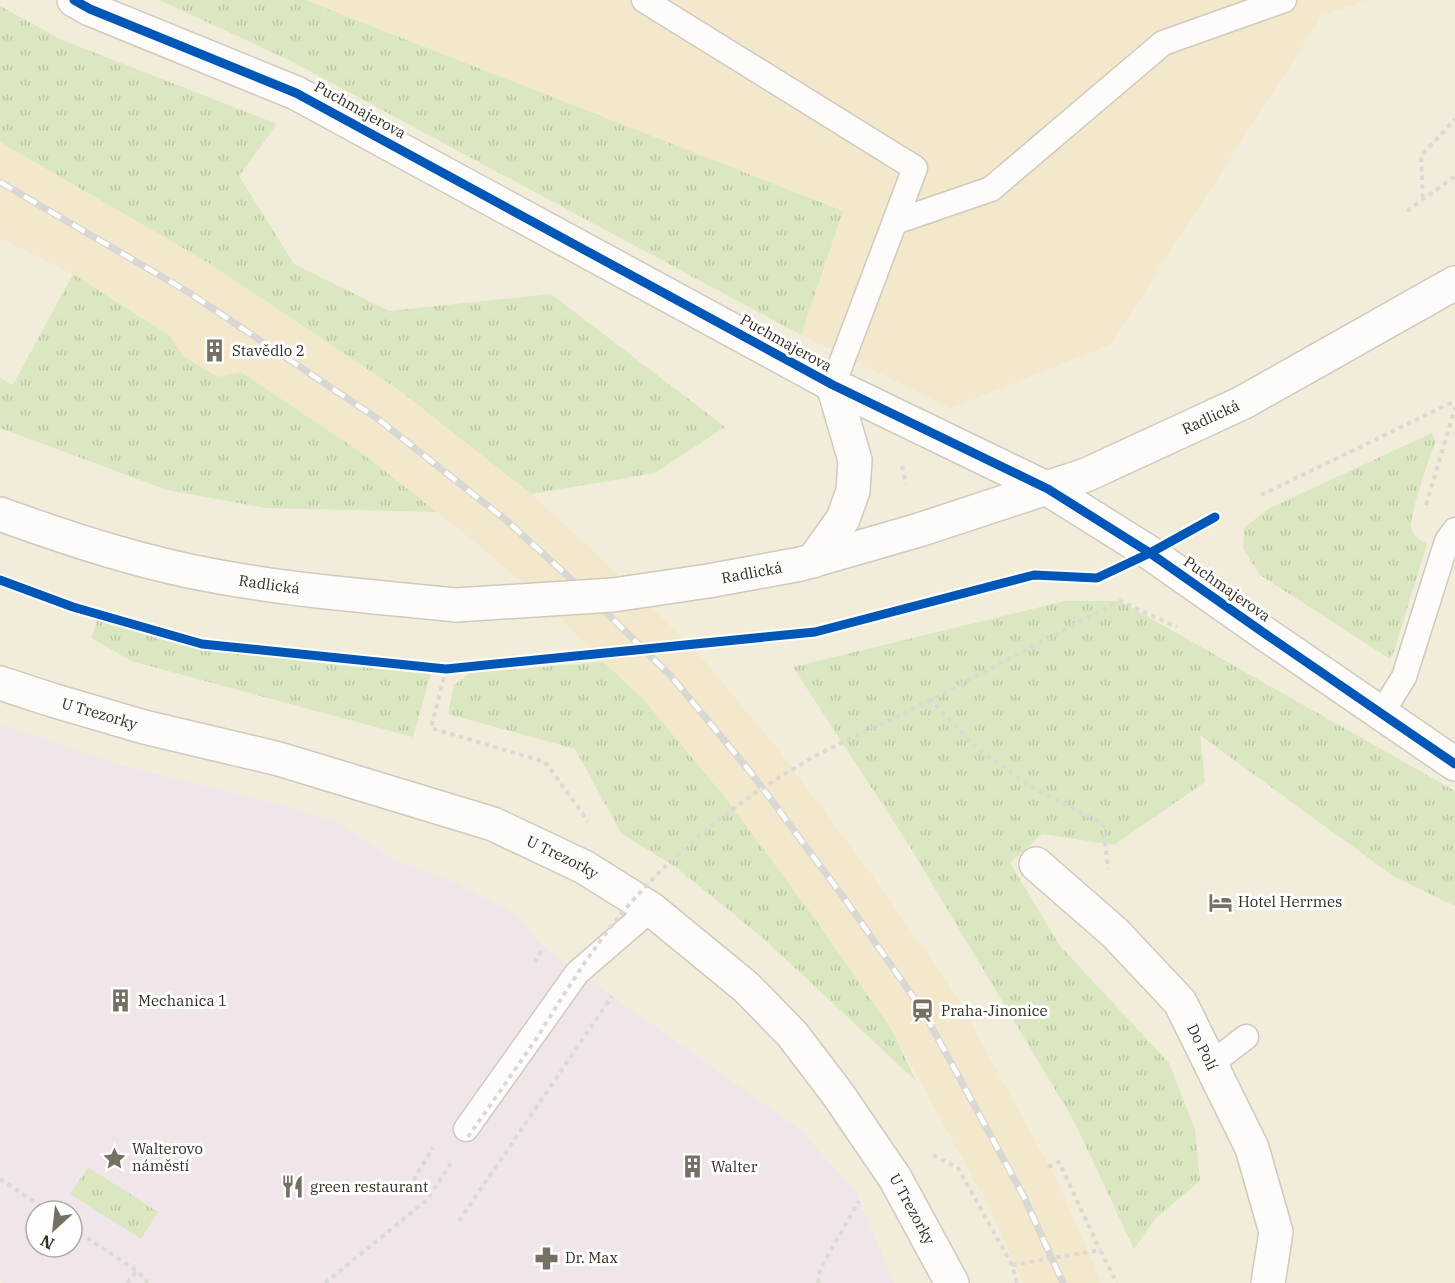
<svg xmlns="http://www.w3.org/2000/svg" width="1455" height="1283" viewBox="0 0 1455 1283" font-family="'IBM Plex Serif',serif">
  <style>
    .commercial { fill: #f0e6e9; fill-rule: evenodd }
    .built { fill: #f3e8cc }
    .grass { fill: url(#grass-tufts) }
    .lines { fill: none; stroke-linecap: round; stroke-linejoin: round }
    .lane-casing { stroke: #cfcabd; stroke-width: 27 }
    .street-casing { stroke: #cfcabd; stroke-width: 36 }
    .secondary-casing { stroke: #cfcabd; stroke-width: 36 }
    .path { stroke: #dcd9d4; stroke-width: 4; stroke-dasharray: 4.5 4.5; stroke-linecap: butt }
    .lane { stroke: #fdfcfa; stroke-width: 24 }
    .street { stroke: #fdfcfa; stroke-width: 33 }
    .secondary { stroke: #fdfcfa; stroke-width: 33 }
    .rail-casing { stroke: #d8d7d2; stroke-width: 7 }
    .rail { stroke: #fefefe; stroke-width: 4.5; stroke-dasharray: 14; stroke-linecap: butt }
    .secondary-bridge-casing { stroke: #cfcabd; stroke-width: 36; stroke-linecap: butt }
    .path-bridge { stroke: #dcd9d4; stroke-width: 4; stroke-dasharray: 4.5 4.5; stroke-linecap: butt }
    .secondary-bridge { stroke: #fdfcfa; stroke-width: 33 }
    .cycleway-casing { stroke: #fefefe; stroke-width: 13 }
    .cycleway { stroke: #0057b8; stroke-width: 9 }
    .labels { text-anchor: middle; stroke-width: 6; stroke-linejoin: round; paint-order: stroke }
    .street-label { font-size: 15px; fill: #322e22; stroke: #fefefe }
    .poi-label { font-size: 15px; fill: #322e22; stroke: #fefefe; text-anchor: start }
  </style>
  <defs>
    <pattern id="grass-tufts" width="24" height="20" patternUnits="userSpaceOnUse" patternTransform="scale(1.5)"><rect width="24" height="20" fill="#dbe7c1"/><path d="M3 7l-1-3M5 7V3M7 7l1-3M15 17l-1-3M17 17v-4M19 17l1-3" fill="none" stroke="#bcc6a6"/></pattern>
  </defs>
  <rect width="100%" height="100%" fill="#f2ecdb"/>
  <path class="commercial" d="M0,724L121,765L268,801L337,822L396,861L457,883L517,915L543,947L802,1131L857,1194L894,1283H4L0,1280ZM36,1211H72V1247H36Z"/>
  <g class="built">
    <path d="M305,0H1366L1322,16L1111,344L951,408L801,335L843,212Z"/>
    <path d="M0,142L207,262L399,390L531,494L605,562L697,652L780,752L873,877L954,992L1057,1181L1102,1283H1023L992,1213L892,1030L815,919L724,796L644,700L556,614L484,549L363,454L241,372L218,378L184,357L170,336L73,274L0,238Z"/>
  </g>
  <g class="grass">
    <path d="M159,0H305L843,211L801,335L291,61Z"/>
    <path d="M0,6L62,40L277,124L239,176L294,264L389,311L551,294L725,427L655,473L531,494L399,390L207,262L0,142Z"/>
    <path d="M73,274L170,336L184,357L218,377L241,372L363,454L437,512L266,508L167,490L0,428V378L13,385Z"/>
    <path d="M1432,433L1436,442C1430,453 1409,517 1411,528C1413,537 1421,540 1427,544L1394,651L1390,659L1260,575L1243,549L1244,528L1268,509Z"/>
    <path d="M1065,601H1120L1455,791V906L1393,876L1200,735L1205,782L1114,845L1042,834L1010,863L1060,946L1169,1063L1195,1130L1200,1181L1156,1218L1134,1249L1075,1123L910,847L793,667Z"/>
    <path d="M98,619L203,648L317,663L431,674L413,737L131,661L91,638Z"/>
    <path d="M604,662L644,700L724,796L815,919L892,1030L916,1081L764,939L677,868L621,833L575,749L448,714L454,685L470,673Z"/>
    <path d="M88,1167L158,1212L141,1239L70,1194Z"/>
  </g>
  <g class="lines">
    <defs>
      <g id="lane">
        <path d="M644,0L915,168L833,385"/>
        <path d="M895,222L991,189L1163,43L1284,0"/>
        <path d="M1381,714L1404,677L1447,541L1455,530"/>
        <path d="M1211,1064L1246,1037"/>
        <path d="M466,1129L577,973L651,909"/>
      </g>
      <g id="street">
        <path d="M74,0L90,9L296,93L833,385L1048,489L1150,553L1264,633L1455,764"/>
        <path d="M813,561L843,519L853,491L855,460L833,385"/>
        <path id="s1" d="M0,683L52,700L144,727L279,759L493,824L584,867L651,909L746,987L792,1034L837,1093L895,1178L952,1283"/>
        <path id="s2" d="M1036,864L1115,933L1180,1002L1252,1148L1276,1232L1268,1283"/>
      </g>
      <g id="secondary">
        <path id="s3" d="M0,514C72,540 145,564 220,577C298,591 377,597 456,605"/>
        <path id="s4" d="M801,564L919,530L1086,475L1242,403L1455,283"/>
      </g>
    </defs>
    <use href="#lane" class="lane-casing"/>
    <use href="#street" class="street-casing"/>
    <use href="#secondary" class="secondary-casing"/>
    <g class="path">
      <path d="M1423,198L1421,156L1455,119"/>
      <path d="M1407,211L1455,176"/>
      <path d="M902,466L906,484"/>
      <path d="M1261,495L1455,401"/>
      <path d="M1426,505L1455,408"/>
      <path d="M446,669L431,728L545,762L588,821"/>
      <path d="M930,698L973,745L1028,785L1103,824L1108,869"/>
      <path d="M903,714L1120,601L1177,627"/>
      <path d="M535,963L543,947"/>
      <path d="M933,1155L958,1168L1012,1265L1017,1283"/>
      <path d="M1048,1167L1059,1162L1100,1250"/>
      <path d="M0,1179L48,1211"/>
      <path d="M409,1188L433,1147"/>
      <path d="M459,1221L612,996"/>
      <path d="M72,1228L137,1271L148,1283"/>
      <path d="M1012,1265L1100,1250L1117,1283"/>
      <path d="M127,1283L137,1271"/>
      <path d="M325,1283L427,1200L451,1163"/>
      <path d="M818,1283L820,1269L859,1201"/>
    </g>
    <use href="#lane" class="lane"/>
    <use href="#street" class="street"/>
    <use href="#secondary" class="secondary"/>
    <defs>
      <path id="rail" d="M0,182L188,292L378,419L507,521L581,588L671,676L752,774L844,898L923,1011L1024,1197L1063,1283"/>
    </defs>
    <use href="#rail" class="rail-casing"/>
    <use href="#rail" class="rail"/>
    <defs>
      <g id="secondary-bridge">
        <path id="s5" d="M456,605L613,595L708,581L801,564"/>
      </g>
    </defs>
    <use href="#secondary-bridge" class="secondary-bridge-casing"/>
    <path class="path-bridge" d="M468,1137C491,1104 515,1070 538,1036C563,996 587,956 617,919C665,860 727,808 793,769C828,748 865,731 903,714"/>
    <use href="#secondary-bridge" class="secondary-bridge"/>
    <defs>
      <g id="cycleway">
        <path d="M74,0L90,9L296,93L833,385L1048,489L1150,553L1264,633L1455,764"/>
        <path d="M0,580L73,607L202,644L446,669L815,632L1034,575L1097,578L1150,553L1215,517"/>
      </g>
    </defs>
    <use href="#cycleway" class="cycleway-casing"/>
    <use href="#cycleway" class="cycleway"/>
  </g>
  <defs>
    <symbol id="building-bare" viewBox="-9 -9 18 18"><path d="M-4-6H4V6H1V3H-1V6H-4ZM-2.5-4.3h1.7v1.8h-1.7ZM.8-4.3h1.7v1.8H.8ZM-2.5-1h1.7V.8h-1.7ZM.8-1h1.7V.8H.8Z" fill="#757063" stroke="#fefefe" stroke-width="2.5" paint-order="stroke"/></symbol>
    <symbol id="hotel-bare" viewBox="-9 -9 18 18"><path d="M-6-4.5h1.5V1H6V5H4.5V3h-9V5H-6ZM-4 0a1.8 1.8 0 1 1 3.6 0ZM.5 0V-2.5h3Q6-2.5 6 0Z" fill="#757063" stroke="#fefefe" stroke-width="2.5" paint-order="stroke"/></symbol>
    <symbol id="station-bare" viewBox="-9 -9 18 18"><path d="M-3-6H3Q5-6 5-4V2Q5 4 3 4L4.5 6H3L1.5 4h-3L-3 6H-4.5L-3 4Q-5 4-5 2V-4Q-5-6-3-6ZM-3.5-4v3h7v-3ZM-3.5 1v1.5H-2V1ZM2 1v1.5H3.5V1Z" fill="#757063" stroke="#fefefe" stroke-width="2.5" paint-order="stroke"/></symbol>
    <symbol id="sight-bare" viewBox="-9 -9 18 18"><path d="M0-6L1.8-2.2L6-1.7L2.9 1.2L3.7 5.4L0 3.3L-3.7 5.4L-2.9 1.2L-6-1.7L-1.8-2.2Z" fill="#757063" stroke="#fefefe" stroke-width="2.5" paint-order="stroke"/></symbol>
    <symbol id="restaurant-bare" viewBox="-9 -9 18 18"><path d="M-5-6h1v4h1v-4h1v4h1v-4h1v5L-1.5 .5V6h-2V.5L-5-1ZM5-6V6H3V1.5H1.5Q1.5-4 5-6Z" fill="#757063" stroke="#fefefe" stroke-width="2.5" paint-order="stroke"/></symbol>
    <symbol id="pharmacy-bare" viewBox="-9 -9 18 18"><path d="M-2-6h4v4h4v4h-4v4h-4v-4h-4v-4h4Z" fill="#757063" stroke="#fefefe" stroke-width="2.5" paint-order="stroke"/></symbol>
  </defs>
  <g fill-rule="evenodd">
    <use href="#building-bare" x="198" y="334" width="33" height="33"/>
    <use href="#hotel-bare" x="1204" y="886" width="33" height="33"/>
    <use href="#building-bare" x="104" y="984" width="33" height="33"/>
    <use href="#station-bare" x="906" y="994" width="33" height="33"/>
    <use href="#sight-bare" x="98" y="1142" width="33" height="33"/>
    <use href="#building-bare" x="676" y="1150" width="33" height="33"/>
    <use href="#restaurant-bare" x="276" y="1170" width="33" height="33"/>
    <use href="#pharmacy-bare" x="530" y="1242" width="33" height="33"/>
  </g>
  <g class="labels">
    <g class="street-label">
      <text transform="translate(360 110) rotate(29)" y="5">Puchmajerova</text>
      <text transform="translate(786 343) rotate(29)" y="5">Puchmajerova</text>
      <text dy="5" stroke="none"><textPath href="#s4" startOffset="436">Radlická</textPath></text>
      <text dy="5" stroke="none"><textPath href="#s5" startOffset="298">Radlická</textPath></text>
      <text dy="5" stroke="none"><textPath href="#s3" startOffset="279">Radlická</textPath></text>
      <text transform="translate(1227 589) rotate(35)" y="5">Puchmajerova</text>
      <text dy="5" stroke="none"><textPath href="#s1" startOffset="104">U Trezorky</textPath></text>
      <text dy="5" stroke="none"><textPath href="#s1" startOffset="590">U Trezorky</textPath></text>
      <text dy="5" stroke="none"><textPath href="#s2" startOffset="250">Do Polí</textPath></text>
      <text dy="5" stroke="none"><textPath href="#s1" startOffset="1094">U Trezorky</textPath></text>
    </g>
    <g class="poi-label">
      <text x="232" y="356">Stavědlo 2</text>
      <text x="1238" y="907">Hotel Herrmes</text>
      <text x="138" y="1006">Mechanica 1</text>
      <text x="941" y="1016">Praha-Jinonice</text>
      <text x="132" y="1154">Walterovo<tspan x="132" dy="17">náměstí</tspan></text>
      <text x="711" y="1172">Walter</text>
      <text x="310" y="1192">green restaurant</text>
      <text x="565" y="1263">Dr. Max</text>
    </g>
  </g>
  <g transform="translate(54 1229) rotate(207)"><circle r="28" fill="#fefefe" stroke="#acaba6" stroke-width="1.5"/>
  <path d="M0-4.5L10 22L0 15L-10 22Z" fill="#757063"/>
  <text y="-9" font-size="16" font-weight="bold" text-anchor="middle" fill="#322e22">N</text>
  </g>
</svg>
